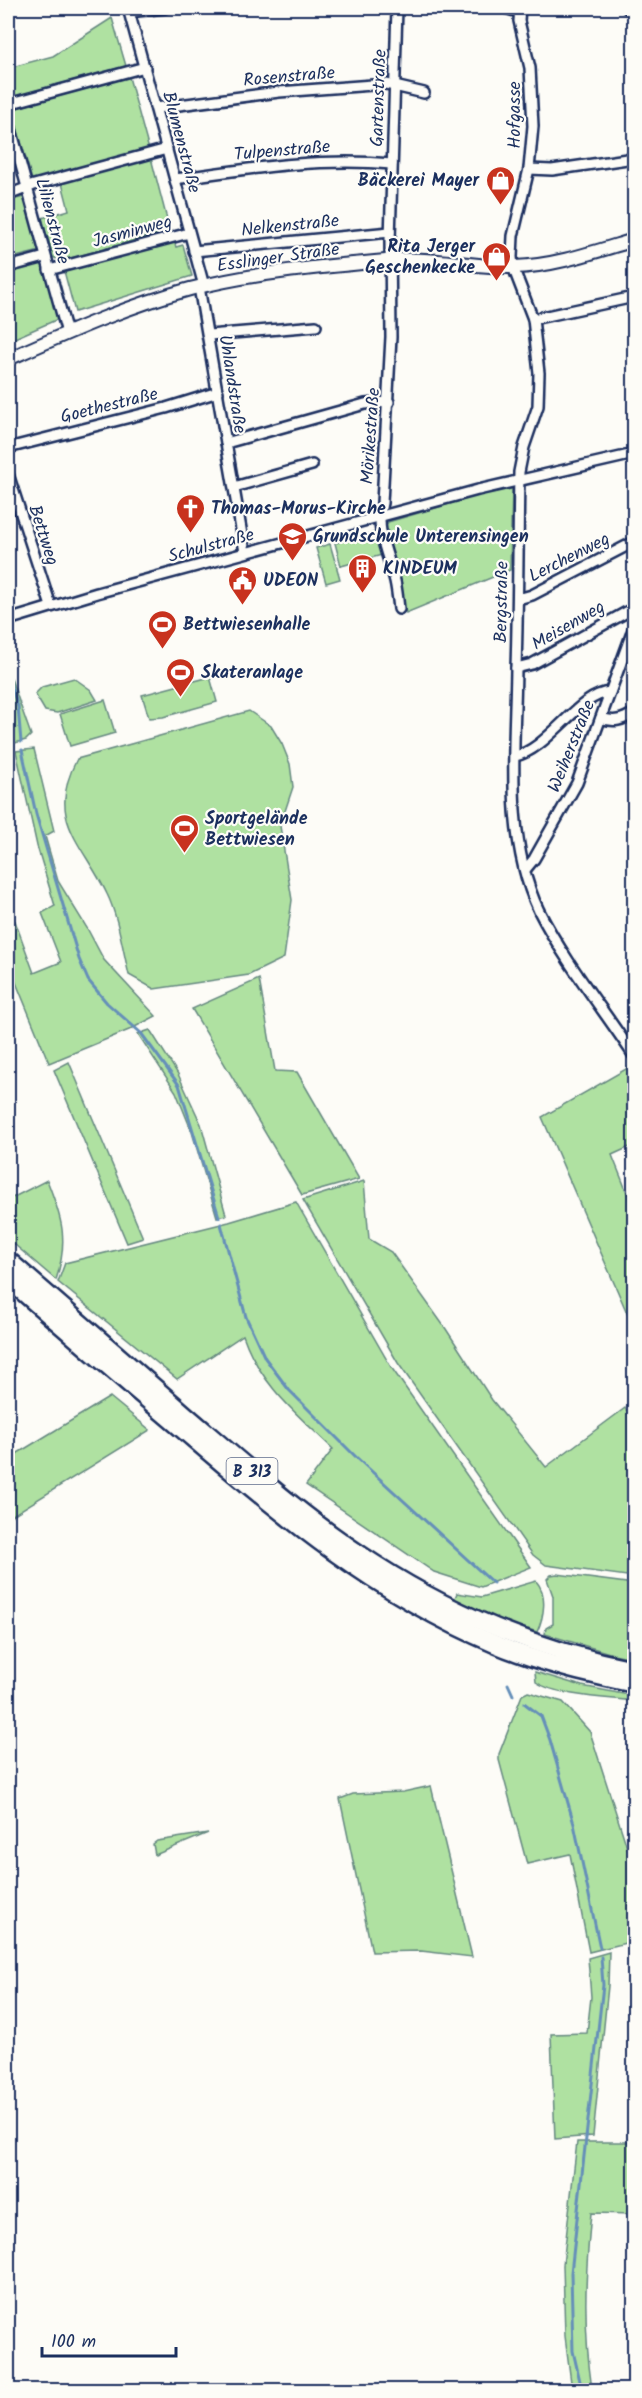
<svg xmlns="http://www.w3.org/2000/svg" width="642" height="2398" viewBox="0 0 642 2398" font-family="Kalam,sans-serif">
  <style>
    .green { fill: #afe1a1; stroke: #658880; stroke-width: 1.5 }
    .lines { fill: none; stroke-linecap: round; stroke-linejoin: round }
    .stream { stroke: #658fb9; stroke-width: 3 }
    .street-casing { stroke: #1b2f5e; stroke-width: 14 }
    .secondary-casing { stroke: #1b2f5e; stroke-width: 16 }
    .highway-casing { stroke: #1b2f5e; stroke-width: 21 }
    .street { stroke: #fdfcf7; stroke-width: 9 }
    .secondary { stroke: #fdfcf7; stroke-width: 12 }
    .highway { stroke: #fdfcf7; stroke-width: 16 }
    .labels { text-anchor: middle; stroke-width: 4.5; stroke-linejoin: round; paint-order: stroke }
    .shield { fill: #fdfcf7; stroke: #5f6c8c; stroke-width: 1.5 }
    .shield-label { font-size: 16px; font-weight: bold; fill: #1b2f5e }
    .street-label { font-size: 18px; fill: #1b2f5e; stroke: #fdfcf7 }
    .poi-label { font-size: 18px; font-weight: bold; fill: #1b2f5e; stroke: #fdfcf7; text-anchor: start }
  </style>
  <rect width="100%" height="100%" fill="#fdfcf7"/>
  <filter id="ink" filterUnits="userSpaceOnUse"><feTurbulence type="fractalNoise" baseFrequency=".0167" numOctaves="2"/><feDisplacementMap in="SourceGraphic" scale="12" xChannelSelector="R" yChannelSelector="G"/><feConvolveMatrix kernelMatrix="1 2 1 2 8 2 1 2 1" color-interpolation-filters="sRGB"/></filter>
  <g filter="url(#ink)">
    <g class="green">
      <path d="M112,18L126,66L8,98V68L53,56Z"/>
      <path d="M129,77L149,150L32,180L13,114L16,108Z"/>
      <path d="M151,158L170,231L60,261L53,257L42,218L69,210L62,183Z"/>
      <path d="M24,197L40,251L8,259V201Z"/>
      <path d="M174,241L176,247L183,245L192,276L75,312L64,271Z"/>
      <path d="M42,261L58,319L8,341V271Z"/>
      <path d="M512,488L510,570L406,613L385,528L388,522L497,490Z"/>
      <path d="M377,532L382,555L341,566L335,543Z"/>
      <path d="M330,544L340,579L326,583L316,548Z"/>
      <path d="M8,670L31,735L26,740L11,744L8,719Z"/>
      <path d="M210,677L217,702L163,717L149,718L142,695Z"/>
      <path d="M74,678L91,690L97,700L57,713L45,711L35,694L42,687Z"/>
      <path d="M105,700L115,733L70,746L60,714Z"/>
      <path d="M249,711L271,726L282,744L290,764L293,787L280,826L292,900L284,958L249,975L154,989L129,975C123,951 118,916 107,894C83,843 45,820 77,759Z"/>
      <path d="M34,749L54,831L45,836L58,881L87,928L104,960L156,1016L129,1030L49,1063L8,963V924L15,921L34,973L61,962L42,913L55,906L37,846L16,751Z"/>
      <path d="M259,979L275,1071L297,1072L359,1179L302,1195L192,1009Z"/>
      <path d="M150,1030L178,1074L201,1124L226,1215L217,1217L192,1132L176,1092L138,1034Z"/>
      <path d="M69,1062L143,1238L127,1243L54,1070Z"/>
      <path d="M633,1065L634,1145L612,1155L634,1210V1329L542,1117Z"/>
      <path d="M47,1180C62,1218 69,1240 56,1280L8,1239V1200Z"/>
      <path d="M364,1181L369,1239L391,1252L446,1329L492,1400L546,1467L625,1408L634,1421V1577L546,1565L533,1555L398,1363L303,1200Z"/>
      <path d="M296,1202L391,1367L531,1567L481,1587L434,1572L306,1485L333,1449C296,1413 261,1386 243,1335L177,1379L58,1282L65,1263L229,1222Z"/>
      <path d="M110,1397L150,1430L8,1518V1459Z"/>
      <path d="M557,1574L634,1584V1658L613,1654L545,1634L546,1628L553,1624V1596L547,1579L551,1575Z"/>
      <path d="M536,1581C548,1594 544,1617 537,1632L528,1629L527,1631L454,1600L457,1593L482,1597Z"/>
      <path d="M535,1672L582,1686L634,1696V1701C609,1698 556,1696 536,1682Z"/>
      <path d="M528,1692L563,1702L590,1732L634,1869V1941L589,1952L570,1854L527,1864L499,1760V1754L522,1695Z"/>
      <path d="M431,1786L472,1957L421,1951L372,1952L340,1799L353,1794L403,1792Z"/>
      <path d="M208,1833L155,1855L153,1844L157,1841Z"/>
      <path d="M609,1952L608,1986L593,2136L555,2139L551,2034L587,2033L591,1997L588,1958Z"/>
      <path d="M577,2142H634V2214L591,2213C585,2277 583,2326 592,2390H572L565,2336L563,2265Z"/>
    </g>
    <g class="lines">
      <g class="stream">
        <path d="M8,677L18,707L21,742"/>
        <path d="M22,750L36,814L79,959L88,980L107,1003L141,1033L179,1085L219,1217"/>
        <path d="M221,1224L246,1317L265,1358L289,1390L356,1457L493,1583"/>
        <path d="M508,1684L513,1695"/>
        <path d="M524,1703L541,1716L550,1740L574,1824L600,1948"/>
        <path d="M582,2390L573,2351L571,2273L603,1985L601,1957"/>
      </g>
      <defs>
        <g id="street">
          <path d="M128,8L204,286"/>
          <path d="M397,8L390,239L391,337L382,503C375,531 388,554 395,581C397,590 398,600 399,609"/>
          <path d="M505,8L518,12"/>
          <path d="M520,8L519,21L530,68L533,126L529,169L513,236L512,257L513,267L533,319L539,373L538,406L524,447L519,472C518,538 518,603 516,668C515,747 504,838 539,911C565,962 603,1009 634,1056"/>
          <path d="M627,8L634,12"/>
          <path d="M129,12L165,8"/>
          <path d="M8,104L145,67"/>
          <path d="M156,108L279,92L386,84L424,93"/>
          <path d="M8,118L67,333"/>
          <path d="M529,169L552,170L634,158"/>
          <path d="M175,179C247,169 319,157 392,164"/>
          <path d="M8,195L34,185L167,149"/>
          <path d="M194,251L390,232"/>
          <path d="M8,267L45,257"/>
          <path d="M49,270L189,233"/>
          <path d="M199,287L245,552"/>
          <path d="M533,319L634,297"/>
          <path d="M209,335L316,326"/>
          <path d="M226,443L365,404L389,402"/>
          <path d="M8,448L166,408L218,392"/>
          <path d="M8,474L51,606"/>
          <path d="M234,487L312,465"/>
          <path d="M518,599L532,595L634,542"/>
          <path d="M8,620L97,593L478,490L634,454"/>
          <path d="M516,668L532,664L634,608"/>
          <path d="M601,718C614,723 623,720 634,713"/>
          <path d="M515,756C548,750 578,694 610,692"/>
          <path d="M525,870L534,859L577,783L634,627"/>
        </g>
        <path id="secondary" d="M8,359C67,333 127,306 190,289C257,272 328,266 397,260C437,257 476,268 515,267C555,266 597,251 634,240"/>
        <g id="highway">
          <path d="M8,1260C67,1311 127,1363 186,1415C247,1467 307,1521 375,1564C454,1615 542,1651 634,1669"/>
          <path d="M8,1279C66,1330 124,1380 183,1430C280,1514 376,1594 495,1644C540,1663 587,1674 634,1684"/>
        </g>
      </defs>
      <use href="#street" class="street-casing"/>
      <use href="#secondary" class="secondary-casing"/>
      <use href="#highway" class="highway-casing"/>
      <use href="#street" class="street"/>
      <use href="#secondary" class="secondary"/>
      <use href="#highway" class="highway"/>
    </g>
  </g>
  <defs>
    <symbol id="shop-pin" viewBox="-11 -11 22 30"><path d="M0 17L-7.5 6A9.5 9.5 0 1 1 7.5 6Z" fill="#c8321e" stroke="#fdfcf7"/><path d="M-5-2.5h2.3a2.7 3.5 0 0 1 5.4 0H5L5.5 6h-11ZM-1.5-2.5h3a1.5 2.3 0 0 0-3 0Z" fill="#fff"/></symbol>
    <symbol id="church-pin" viewBox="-11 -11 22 30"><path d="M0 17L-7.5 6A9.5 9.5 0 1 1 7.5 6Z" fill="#c8321e" stroke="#fdfcf7"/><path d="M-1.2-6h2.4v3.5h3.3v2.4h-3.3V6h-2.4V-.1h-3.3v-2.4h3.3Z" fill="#fff"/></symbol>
    <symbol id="school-pin" viewBox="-11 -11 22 30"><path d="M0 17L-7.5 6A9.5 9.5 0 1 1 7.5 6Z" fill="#c8321e" stroke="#fdfcf7"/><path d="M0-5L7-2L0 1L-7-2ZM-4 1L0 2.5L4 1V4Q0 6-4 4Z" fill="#fff"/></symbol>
    <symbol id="building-pin" viewBox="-11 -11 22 30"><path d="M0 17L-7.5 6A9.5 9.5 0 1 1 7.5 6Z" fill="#c8321e" stroke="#fdfcf7"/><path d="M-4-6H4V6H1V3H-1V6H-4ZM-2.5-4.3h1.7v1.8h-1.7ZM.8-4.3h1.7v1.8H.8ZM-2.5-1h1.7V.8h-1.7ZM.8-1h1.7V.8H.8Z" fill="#fff"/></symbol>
    <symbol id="civic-pin" viewBox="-11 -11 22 30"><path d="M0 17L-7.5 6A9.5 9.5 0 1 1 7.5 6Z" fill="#c8321e" stroke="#fdfcf7"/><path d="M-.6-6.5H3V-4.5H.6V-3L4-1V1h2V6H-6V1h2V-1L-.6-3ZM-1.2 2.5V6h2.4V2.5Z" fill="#fff"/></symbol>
    <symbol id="stadium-pin" viewBox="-11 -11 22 30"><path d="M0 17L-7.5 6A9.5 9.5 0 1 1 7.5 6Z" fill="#c8321e" stroke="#fdfcf7"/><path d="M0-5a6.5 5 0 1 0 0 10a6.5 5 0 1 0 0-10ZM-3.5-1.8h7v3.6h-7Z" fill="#fff"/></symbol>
  </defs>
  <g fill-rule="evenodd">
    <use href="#shop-pin" x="484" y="164" width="33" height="45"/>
    <use href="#shop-pin" x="480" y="240" width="33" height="45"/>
    <use href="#church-pin" x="174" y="492" width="33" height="45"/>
    <use href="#school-pin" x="276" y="520" width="33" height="45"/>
    <use href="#building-pin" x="346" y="552" width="33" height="45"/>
    <use href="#civic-pin" x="226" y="564" width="33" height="45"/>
    <use href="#stadium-pin" x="146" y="608" width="33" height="45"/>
    <use href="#stadium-pin" x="164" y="656" width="33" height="45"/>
    <use href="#stadium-pin" x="168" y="812" width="33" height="45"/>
  </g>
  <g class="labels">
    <rect class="shield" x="226.5" y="1458" width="51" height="26" rx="4.5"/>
    <g class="shield-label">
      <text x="252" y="1477">B 313</text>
    </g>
    <g class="street-label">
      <text transform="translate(289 76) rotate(-5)" y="6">Rosenstraße</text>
      <text transform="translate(378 98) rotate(-88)" y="6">Gartenstraße</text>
      <text transform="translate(514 115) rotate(-90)" y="6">Hofgasse</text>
      <text transform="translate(182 142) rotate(75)" y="6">Blumenstraße</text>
      <text transform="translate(282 150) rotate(-5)" y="6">Tulpenstraße</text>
      <text transform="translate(53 221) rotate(75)" y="6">Lilienstraße</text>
      <text transform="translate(290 225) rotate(-6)" y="6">Nelkenstraße</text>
      <text transform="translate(132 231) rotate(-15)" y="6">Jasminweg</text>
      <text transform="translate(278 257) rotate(-8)" y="6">Esslinger Straße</text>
      <text transform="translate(233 384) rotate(81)" y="6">Uhlandstraße</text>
      <text transform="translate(109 405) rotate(-14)" y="6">Goethestraße</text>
      <text transform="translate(370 436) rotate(-86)" y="6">Mörikestraße</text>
      <text transform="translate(44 535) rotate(72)" y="6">Bettweg</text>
      <text transform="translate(211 545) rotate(-15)" y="6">Schulstraße</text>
      <text transform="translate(569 557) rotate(-27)" y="6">Lerchenweg</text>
      <text transform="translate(501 602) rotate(-89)" y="6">Bergstraße</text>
      <text transform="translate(568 625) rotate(-30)" y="6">Meisenweg</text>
      <text transform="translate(571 746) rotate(-68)" y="6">Weiherstraße</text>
    </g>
    <g class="poi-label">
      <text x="479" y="186" text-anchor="end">Bäckerei Mayer</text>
      <text x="475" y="252" text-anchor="end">Rita Jerger<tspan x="475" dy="21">Geschenkecke</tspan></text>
      <text x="211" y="514">Thomas-Morus-Kirche</text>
      <text x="313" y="542">Grundschule Unterensingen</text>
      <text x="383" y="574">KINDEUM</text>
      <text x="263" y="586">UDEON</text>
      <text x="183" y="630">Bettwiesenhalle</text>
      <text x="201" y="678">Skateranlage</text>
      <text x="205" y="824">Sportgelände<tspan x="205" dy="21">Bettwiesen</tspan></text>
    </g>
  </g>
  <rect width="642" height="2398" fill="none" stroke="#fdfcf7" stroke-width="30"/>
  <rect x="15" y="15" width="612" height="2368" fill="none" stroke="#1b2f5e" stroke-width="2" filter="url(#ink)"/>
  <path d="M42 2347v9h134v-9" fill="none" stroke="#1b2f5e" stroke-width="3"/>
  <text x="51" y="2347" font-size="18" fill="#1b2f5e" stroke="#fdfcf7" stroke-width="4.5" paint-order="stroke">100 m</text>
</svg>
